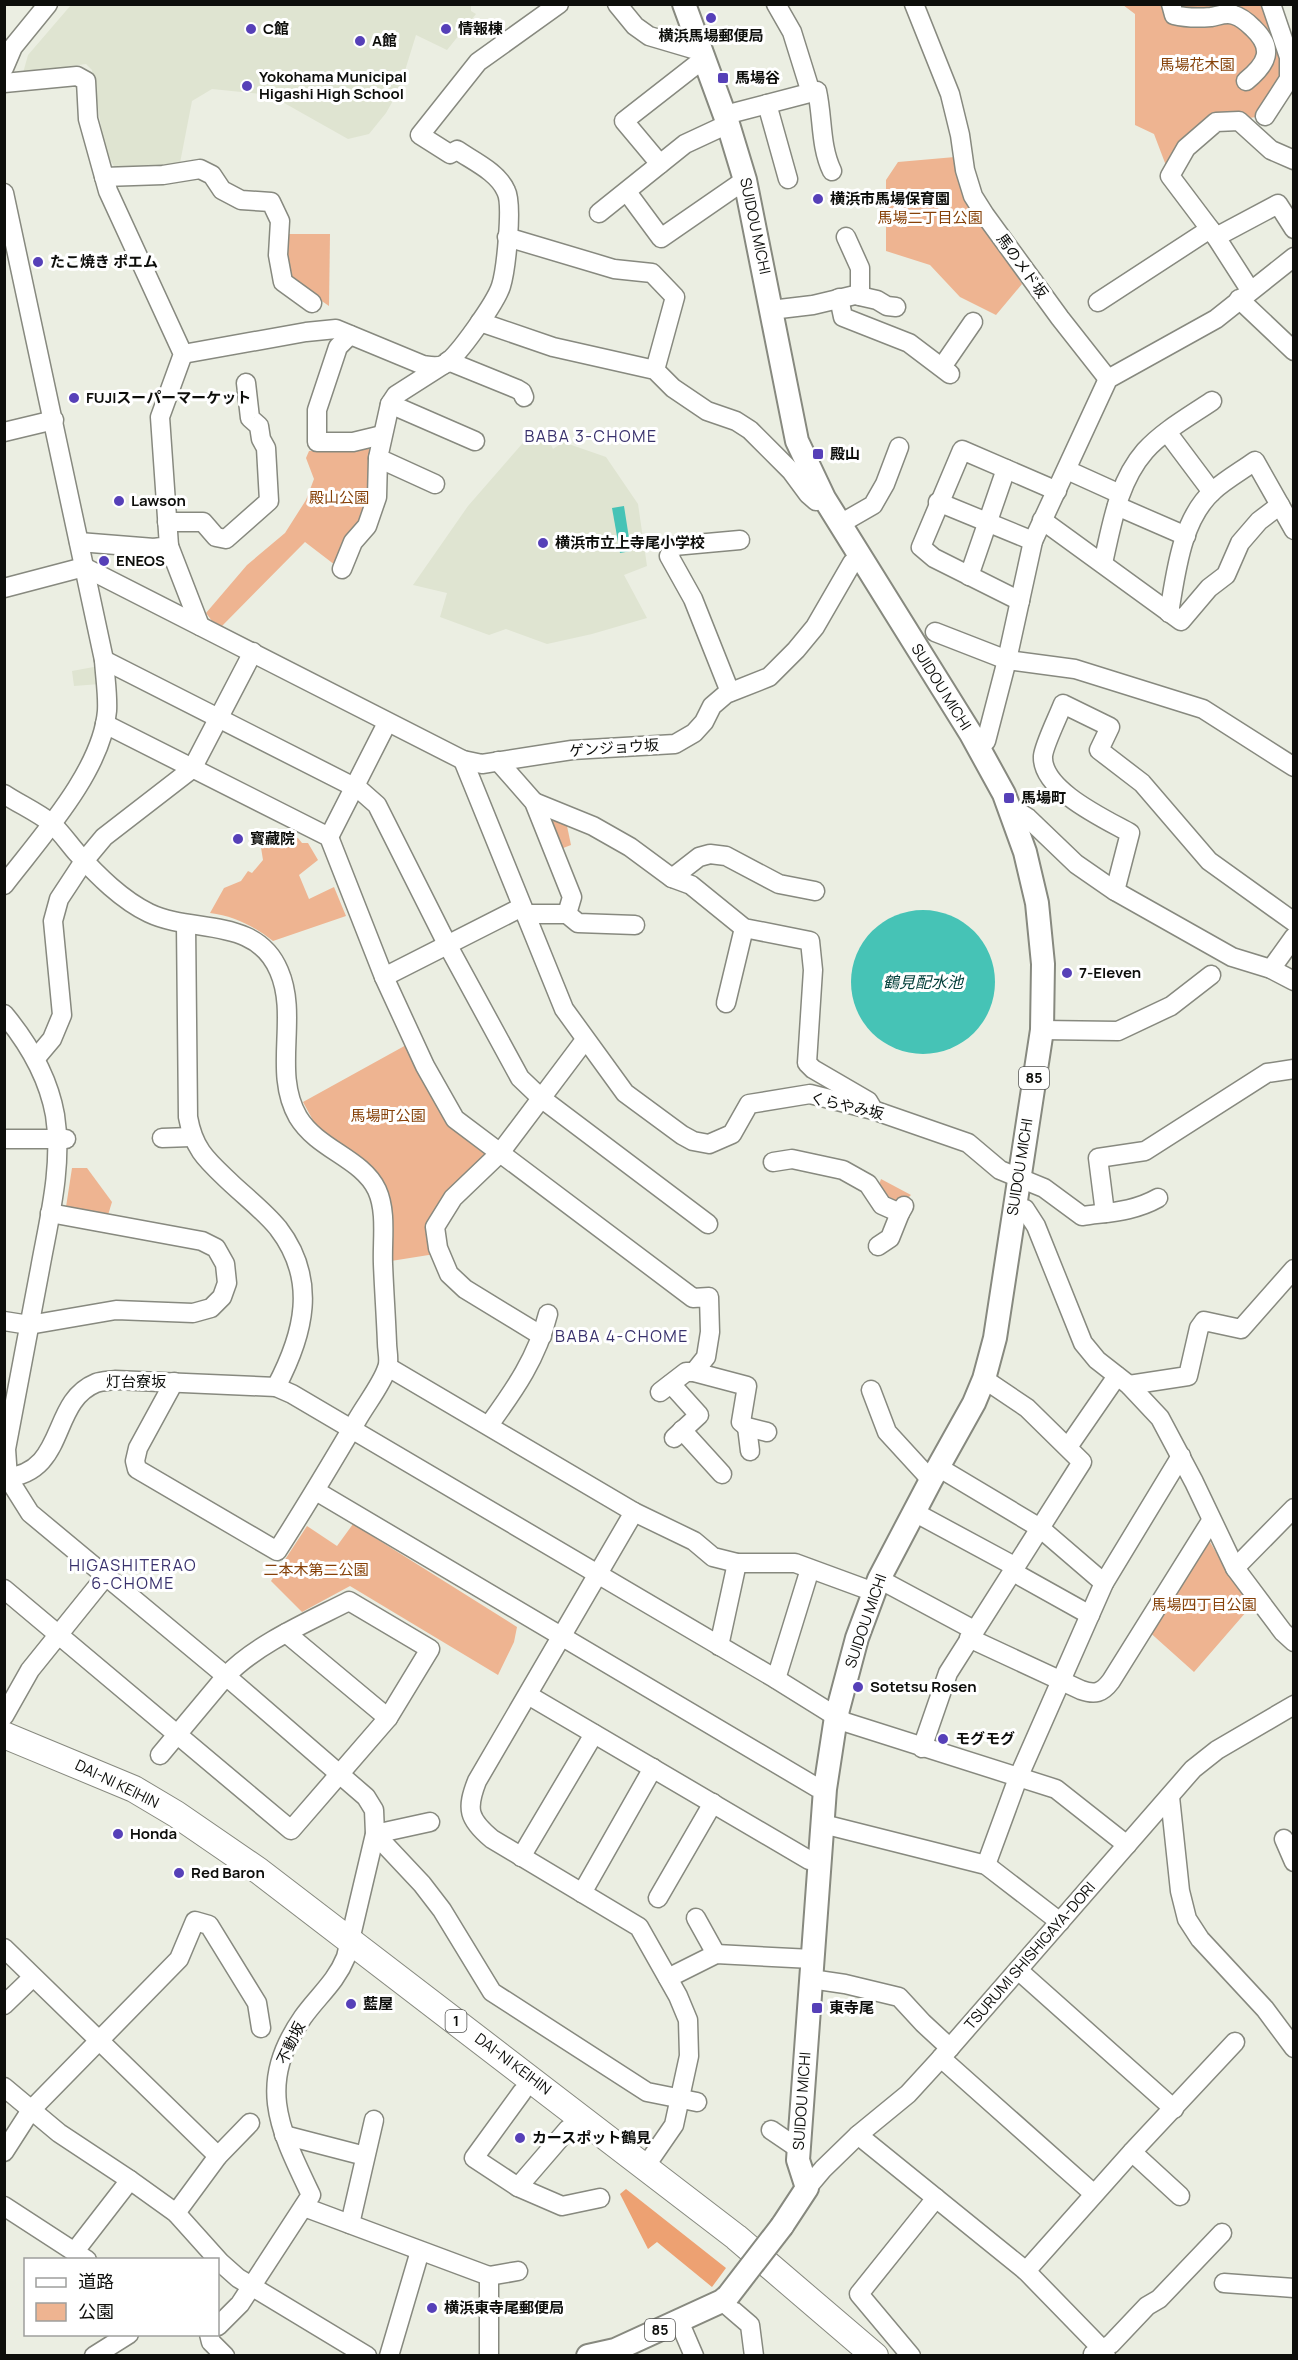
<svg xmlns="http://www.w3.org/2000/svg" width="1298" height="2360" viewBox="0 0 1298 2360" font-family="Manrope,'Noto Sans JP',sans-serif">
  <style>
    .built { fill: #dfe4d1 }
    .green { fill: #eeb491 }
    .forest { fill: #eda172 }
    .water { fill: #46c3b6 }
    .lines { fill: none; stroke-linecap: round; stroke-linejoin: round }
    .minor-casing { stroke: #87897f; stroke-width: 21 }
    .major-casing { stroke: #87897f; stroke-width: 26 }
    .highway-casing { stroke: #87897f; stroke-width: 28 }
    .minor { stroke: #fff; stroke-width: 18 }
    .major { stroke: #fff; stroke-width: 22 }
    .highway { stroke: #fff; stroke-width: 26 }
    .major-bridge-casing { stroke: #87897f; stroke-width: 26; stroke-linecap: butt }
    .major-bridge { stroke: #fff; stroke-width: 22 }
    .poi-dot { fill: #5640b8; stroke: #fff; stroke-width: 2 }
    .labels { text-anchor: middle; stroke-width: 6; stroke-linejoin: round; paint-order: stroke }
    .shield { fill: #fff; stroke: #565654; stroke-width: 1.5 }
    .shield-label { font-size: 14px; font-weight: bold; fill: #0d0e0b }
    .poi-label { font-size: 15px; font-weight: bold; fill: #0d0e0b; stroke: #fff; text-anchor: start }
    .park-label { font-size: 15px; fill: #864108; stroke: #fff }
    .street-label { font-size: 15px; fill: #0d0e0b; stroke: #fff }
    .neighbourhood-label { font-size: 16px; letter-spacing: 1.5px; fill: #38306c; stroke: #fff }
    .water-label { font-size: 16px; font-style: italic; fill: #013d38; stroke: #fff }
  </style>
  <rect width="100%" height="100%" fill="#ebeee2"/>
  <g class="built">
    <path d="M471,4V11L476,14L447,50L416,35L399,90L386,113L369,134L348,139L270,95L212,89L192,101L180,163L125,169L114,166L110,160L103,139L92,70L86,64L23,73L28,55L71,5Z"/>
    <path d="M543,428L553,449L563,442L606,457L638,504L647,566L624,575L647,618L592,634L547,644L506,629L489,635L440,617L447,593L413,585L468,506L529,436Z"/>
    <path d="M99,666L100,684L74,686L72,671Z"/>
  </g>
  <g class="green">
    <path d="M1123,5H1271L1289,57L1265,116L1216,122L1170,176L1154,134L1135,125V14Z"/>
    <path d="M955,157L976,213L1022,284L996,315L960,297L930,265L886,251V180L898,162Z"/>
    <path d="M285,234H330L329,306L290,279L286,265Z"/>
    <path d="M372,448L370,503L335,565L305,542L222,626L212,621L206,613L247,565L285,533L306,500L314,479L306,458L309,451Z"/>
    <path d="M547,816L567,826L571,845L558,850Z"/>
    <path d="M266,834L276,840L298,838L302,843H308L318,860L299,875L309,899L334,887L346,916L273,941C254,926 234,916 210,913L224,888L241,881L248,871L252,873L263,860L259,835Z"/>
    <path d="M408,1044L453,1123L484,1152L486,1160L448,1197L435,1254L391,1261L383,1191L315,1124L303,1102Z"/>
    <path d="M72,1168H87L112,1202L108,1215L66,1207Z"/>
    <path d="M881,1179L911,1195L898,1207L886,1201L879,1185Z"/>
    <path d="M353,1524L517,1627L514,1642L498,1675L350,1586L302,1612L271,1581L307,1526L337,1546Z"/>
    <path d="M1206,1535L1231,1578L1253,1604L1194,1672L1146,1629Z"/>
  </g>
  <path class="forest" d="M626,2189L726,2268L712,2287L657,2242L648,2249L620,2194Z"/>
  <g class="water">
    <path d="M624,506L631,551L620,553L612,508Z"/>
    <circle cx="923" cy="982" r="72"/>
  </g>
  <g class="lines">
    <defs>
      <g id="minor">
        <path d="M617,4L635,26L649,36L693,49L700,47"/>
        <path d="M776,4L792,32L811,93"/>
        <path d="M914,4L950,94L960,135L965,170L973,196L985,215L1060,318L1108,379"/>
        <path d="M1171,4L1174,15C1186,18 1198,18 1211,17C1218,16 1226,12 1234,15C1241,17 1248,23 1253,28C1275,49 1267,64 1246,81"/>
        <path d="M4,68L13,47L48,4"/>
        <path d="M4,83L77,76L86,81L88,119L108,191L183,354L160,417L169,546L154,548L79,542"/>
        <path d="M767,104L788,179"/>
        <path d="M725,115L817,91C823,118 820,146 832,171"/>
        <path d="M1265,116L1289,79V57L1271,4"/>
        <path d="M660,164L624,121L697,64L705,62"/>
        <path d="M104,177L163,175L200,169L212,175L222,190L241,200L271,202L280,221L278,255L283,282L312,303"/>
        <path d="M627,192L661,238L745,180"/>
        <path d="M4,193L104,660C105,677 108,695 107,711C102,771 40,838 4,885"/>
        <path d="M599,213L685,144L728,124"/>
        <path d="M507,237L614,269L652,273L675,297L655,370"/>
        <path d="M846,237L860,268V296"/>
        <path d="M1216,237L1278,204L1294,229"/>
        <path d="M1250,290L1216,237L1170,176L1186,148L1216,122L1239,121L1271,150L1294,160"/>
        <path d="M839,298L843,317L909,343L950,374"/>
        <path d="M1239,299L1294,351"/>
        <path d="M1098,302L1210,229"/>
        <path d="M771,310L813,305L855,295L877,300L887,306L896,307"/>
        <path d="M480,322L553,347L655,370L673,388L707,411L736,421L750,430L791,471L808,494L816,501L824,498"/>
        <path d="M350,335L338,347L317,410V442H353L382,435"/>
        <path d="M183,354L306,332L336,329L423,365C430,366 438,368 445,364C458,356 496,302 501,286C506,270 513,204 506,191C498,172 473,161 457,150L450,154L420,135L478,62L559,4"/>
        <path d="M448,361L517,389L522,392L524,397"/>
        <path d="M942,367L973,322"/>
        <path d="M390,404L475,441"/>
        <path d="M4,432L54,420"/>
        <path d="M1167,432L1212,492"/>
        <path d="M1067,470L1120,494"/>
        <path d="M435,484L378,458L390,404L396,395L443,365"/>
        <path d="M938,502L1033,541"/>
        <path d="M1117,506L1186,536"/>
        <path d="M1042,520L1181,621L1209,588L1226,575L1240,543L1259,521L1280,505"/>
        <path d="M167,522H203L216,537L226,539L269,501L266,448L261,439L259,426L250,418L246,383"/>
        <path d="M840,524L873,505L885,484L899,447"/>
        <path d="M169,546L200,626"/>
        <path d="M1103,563C1112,524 1118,482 1145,451C1163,431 1190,416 1212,401"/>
        <path d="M342,569L353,542L367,526L377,497L378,458"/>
        <path d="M969,576L1006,469"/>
        <path d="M4,588L84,567L463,760L482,764L572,750L675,744L694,733L704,722L712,706L726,694L769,677L796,650L815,627L852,563L860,557"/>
        <path d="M1020,601L934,558L921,547L962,450L1057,491"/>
        <path d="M1169,613C1176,573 1181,520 1213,491C1225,480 1241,471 1255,461L1294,530"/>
        <path d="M935,632L1007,660L1075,669L1203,709L1294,767"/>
        <path d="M104,660L360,790L377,805L447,944L520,1078L541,1098L708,1224"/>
        <path d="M730,692L693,599L669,556L674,546L740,540"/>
        <path d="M105,724L329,837L384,977L425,1066L455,1119L693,1298L709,1297L710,1332L706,1357L694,1372"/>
        <path d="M978,747L986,741L1007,660L1033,541L1108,379L1216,319L1294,257"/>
        <path d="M463,760L564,1009L625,1093L682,1135L693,1141L709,1144L732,1134L749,1104L810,1094L873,1110L968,1143L1000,1170L1044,1188L1082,1216C1109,1212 1133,1212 1158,1198"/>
        <path d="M498,761L534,802L572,897L567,914"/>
        <path d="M4,794C19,804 37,812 51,823C61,832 69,844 77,853C98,876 122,900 149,913C193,934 256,916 279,971C299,1017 272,1072 298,1117C318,1150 362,1158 377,1190C387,1212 382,1241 383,1264C384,1290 386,1317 387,1343C387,1351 390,1361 387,1368C382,1384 366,1404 357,1420C331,1464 305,1508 277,1551L137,1469L135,1461L138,1448L174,1382"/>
        <path d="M534,802L593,826L630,847L672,878L691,885L744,928L810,941L813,970L807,1063L813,1069L868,1101L871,1106"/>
        <path d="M1013,815L1020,813L1028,818L1076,864L1115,891L1232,957L1271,969L1294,981"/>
        <path d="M329,837L387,723"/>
        <path d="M672,878L699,857L710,854L726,856L779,884L815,891"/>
        <path d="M1115,891L1130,833C1105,819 1041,790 1043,756C1044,745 1058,717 1063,704L1110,727L1099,750L1142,783L1209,861L1294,922"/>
        <path d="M525,914H567L578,923L635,925"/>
        <path d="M186,924L188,1117C194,1151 208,1161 232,1184C247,1198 265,1212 278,1228C318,1280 304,1334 276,1387"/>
        <path d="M1271,969L1294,937"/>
        <path d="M384,977L522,907"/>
        <path d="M726,1003L744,928"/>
        <path d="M4,1014C29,1044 48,1076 55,1115C63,1166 49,1219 40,1269C29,1329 17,1389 6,1449L8,1478L30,1513L226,1676L366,1797L374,1810L375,1834L346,1957C336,1982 318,1996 303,2017C256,2085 279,2128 311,2195L240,2304L218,2326"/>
        <path d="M1042,1030L1118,1031L1171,1006L1211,975"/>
        <path d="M36,1058L52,1039L62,1015L53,921L59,899L84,861L104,837L192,769L253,652"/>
        <path d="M162,1138L191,1137"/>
        <path d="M4,1139H66"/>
        <path d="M773,1162L792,1159L843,1170L868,1184L882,1205L900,1213L904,1206"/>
        <path d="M1014,1208L1025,1209L1036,1226L1083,1343L1097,1360L1129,1385L1160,1418L1194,1482L1235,1568L1283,1632L1294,1642"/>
        <path d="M1105,1213L1098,1158L1145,1151L1267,1073L1294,1069"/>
        <path d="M878,1246L890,1238L900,1213"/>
        <path d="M4,1321L29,1325L116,1310L193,1313L211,1308L222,1297L227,1283L225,1264L216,1248L202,1241L50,1213"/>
        <path d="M542,1336L465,1289L449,1274L438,1248L435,1227L453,1198L500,1153L585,1040"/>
        <path d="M388,1367L634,1512L694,1541L713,1557L737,1563H795L874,1592"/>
        <path d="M671,1384L699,1415L674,1438"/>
        <path d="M1129,1385L1188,1376L1199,1328L1204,1321L1241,1329L1294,1269"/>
        <path d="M871,1390L887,1432L931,1480"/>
        <path d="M660,1392L686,1372H694L747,1386L741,1422L747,1427L767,1432"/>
        <path d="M489,1425C515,1389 537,1358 548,1314"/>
        <path d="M747,1427L750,1451"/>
        <path d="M682,1430L722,1474"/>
        <path d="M1068,1447L1117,1376"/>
        <path d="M938,1467L1040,1528L1104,1583"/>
        <path d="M4,1478C68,1473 49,1402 96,1383C102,1381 109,1381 115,1380L276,1387L292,1394L776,1679L845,1722L1056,1789L1127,1845"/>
        <path d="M316,1491L816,1787L825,1789"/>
        <path d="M634,1512L477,1781C466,1809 468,1819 492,1839L639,1927L678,1996L688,2020L689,2056L674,2125L645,2167"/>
        <path d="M914,1512L1016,1567"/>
        <path d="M1235,1568L1294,1508"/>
        <path d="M1013,1572L1090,1615"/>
        <path d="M879,1579L974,1630"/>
        <path d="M4,1589L291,1830L388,1718L430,1649L349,1601C310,1621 256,1644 226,1676L160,1755"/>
        <path d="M286,1633L388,1718"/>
        <path d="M969,1638L1081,1690C1095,1695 1102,1693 1111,1681L1211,1521"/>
        <path d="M719,1646L737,1563"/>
        <path d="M776,1679L810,1569"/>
        <path d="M528,1695L809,1860L820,1861"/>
        <path d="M4,1716L30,1670L105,1577"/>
        <path d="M922,1748L948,1673L1082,1462L1027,1408L984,1379"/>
        <path d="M1170,1797L1180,1891L1187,1919L1200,1939L1265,2009L1294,2048"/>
        <path d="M430,1822L375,1834L422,1884L442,1910L492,1992L647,2092L697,2102"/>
        <path d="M823,1824L986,1865L1060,1922"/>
        <path d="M1284,1839L1294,1862"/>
        <path d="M521,1857L594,1734"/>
        <path d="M986,1865L1018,1778L1104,1583L1181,1456"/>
        <path d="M582,1893L653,1768"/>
        <path d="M658,1898L713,1803"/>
        <path d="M696,1918L716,1954"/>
        <path d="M4,1948L218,2156"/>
        <path d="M1018,1970L1174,2109"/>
        <path d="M668,1978L716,1954L812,1959"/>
        <path d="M811,1979L845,1984L899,1997L923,2023L950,2048"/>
        <path d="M4,2005L33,1977"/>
        <path d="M941,2058L1094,2194"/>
        <path d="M4,2087L59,2133L130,2180L176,2213L220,2262L238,2278L367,2356"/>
        <path d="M568,2129L518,2187L562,2206L600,2198"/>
        <path d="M771,2130L799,2149"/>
        <path d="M284,2135L365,2156"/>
        <path d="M858,2135L1026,2271L1102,2349L1106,2356"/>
        <path d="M4,2152L31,2110L179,1959L195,1921L209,1925L257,2003L261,2028"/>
        <path d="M1132,2152L1180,2196"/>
        <path d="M518,2187L474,2158L522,2092"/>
        <path d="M807,2188L823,2169L858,2135L908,2094L941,2058L1193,1769L1217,1750L1294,1705"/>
        <path d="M4,2206L87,2260"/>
        <path d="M304,2207L489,2276L518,2271"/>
        <path d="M176,2213L218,2156L250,2123"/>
        <path d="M350,2224L374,2120"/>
        <path d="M75,2251L130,2180"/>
        <path d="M1026,2271L1132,2152L1235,2042"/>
        <path d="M1224,2283L1294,2288"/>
        <path d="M722,2301L750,2325L754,2356"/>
        <path d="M679,2321L694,2356"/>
        <path d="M209,2334L211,2342L225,2356"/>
        <path d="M1093,2354L1111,2344L1147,2306L1159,2299L1222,2233"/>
        <path d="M94,2356L129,2334"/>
        <path d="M389,2356L420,2251"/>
        <path d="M489,2356V2276"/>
        <path d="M911,2356L859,2294L936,2198"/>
      </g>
      <g id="major">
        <path d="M684,4L728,124L745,180L797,441L824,498L971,734L1004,794L1025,852L1037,903L1043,964L1042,1030L995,1338L984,1379L974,1403L931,1480L879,1579L857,1638L836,1717L825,1789L798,2160L807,2188L782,2226"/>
        <path d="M588,2356L615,2350L722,2301L728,2296"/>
      </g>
      <path id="highway" d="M4,1735L134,1789L176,1814L259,1871L736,2237L875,2356"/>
    </defs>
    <use href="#minor" class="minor-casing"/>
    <use href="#major" class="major-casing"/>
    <use href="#highway" class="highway-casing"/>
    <use href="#minor" class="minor"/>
    <use href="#major" class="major"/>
    <use href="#highway" class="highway"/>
    <defs>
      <path id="major-bridge" d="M728,2296L782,2226"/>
    </defs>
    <use href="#major-bridge" class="major-bridge-casing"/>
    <use href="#major-bridge" class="major-bridge"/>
  </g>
  <g class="poi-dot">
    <circle cx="711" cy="18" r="6"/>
    <circle cx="251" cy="29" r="6"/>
    <circle cx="446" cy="29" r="6"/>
    <circle cx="360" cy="41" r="6"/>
    <rect x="717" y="72" width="12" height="12" rx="3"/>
    <circle cx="247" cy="86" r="6"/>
    <circle cx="818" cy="199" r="6"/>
    <circle cx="38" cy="262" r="6"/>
    <circle cx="74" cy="398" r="6"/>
    <rect x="812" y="448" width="12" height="12" rx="3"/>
    <circle cx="119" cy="501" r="6"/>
    <circle cx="543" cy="543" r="6"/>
    <circle cx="104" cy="561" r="6"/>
    <rect x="1003" y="792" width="12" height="12" rx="3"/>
    <circle cx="238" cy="839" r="6"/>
    <circle cx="1067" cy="973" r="6"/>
    <circle cx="858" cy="1687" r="6"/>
    <circle cx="943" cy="1739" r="6"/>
    <circle cx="118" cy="1834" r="6"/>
    <circle cx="179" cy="1873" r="6"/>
    <circle cx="351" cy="2004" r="6"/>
    <rect x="811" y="2002" width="12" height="12" rx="3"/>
    <circle cx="520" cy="2138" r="6"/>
    <circle cx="432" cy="2308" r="6"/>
  </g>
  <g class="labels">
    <g class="shield">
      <rect x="1019" y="1067" width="30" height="22" rx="4.5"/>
      <rect x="445.5" y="2010" width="21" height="22" rx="4.5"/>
      <rect x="645" y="2319" width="30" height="22" rx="4.5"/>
    </g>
    <g class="shield-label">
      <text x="1034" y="1083">85</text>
      <text x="456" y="2026">1</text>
      <text x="660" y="2335">85</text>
    </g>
    <g class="poi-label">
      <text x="263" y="34">C館</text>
      <text x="458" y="34">情報棟</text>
      <text x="711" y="41" text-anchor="middle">横浜馬場郵便局</text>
      <text x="372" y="46">A館</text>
      <text x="259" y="82">Yokohama Municipal<tspan x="259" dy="17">Higashi High School</tspan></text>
      <text x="735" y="83">馬場谷</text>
      <text x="830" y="204">横浜市馬場保育園</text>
      <text x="50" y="267">たこ焼き ポエム</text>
      <text x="86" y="403">FUJIスーパーマーケット</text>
      <text x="830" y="459">殿山</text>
      <text x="131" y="506">Lawson</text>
      <text x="555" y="548">横浜市立上寺尾小学校</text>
      <text x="116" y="566">ENEOS</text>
      <text x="1021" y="803">馬場町</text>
      <text x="250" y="844">寳藏院</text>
      <text x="1079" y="978">7-Eleven</text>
      <text x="870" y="1692">Sotetsu Rosen</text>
      <text x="955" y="1744">モグモグ</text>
      <text x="130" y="1839">Honda</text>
      <text x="191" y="1878">Red Baron</text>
      <text x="363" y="2009">藍屋</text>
      <text x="829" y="2013">東寺尾</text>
      <text x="532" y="2143">カースポット鶴見</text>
      <text x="444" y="2313">横浜東寺尾郵便局</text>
    </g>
    <g class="park-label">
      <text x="1197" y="70">馬場花木園</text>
      <text x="930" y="223">馬場二丁目公園</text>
      <text x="339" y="503">殿山公園</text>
      <text x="388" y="1121">馬場町公園</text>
      <text x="316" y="1575">二本木第二公園</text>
      <text x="1204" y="1610">馬場四丁目公園</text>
    </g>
    <g class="street-label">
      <text transform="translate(755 226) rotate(78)" y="5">SUIDOU MICHI</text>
      <text transform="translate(1022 266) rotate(54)" y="5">馬のメド坂</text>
      <text transform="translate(941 687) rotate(58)" y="5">SUIDOU MICHI</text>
      <text transform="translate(614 748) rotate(-4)" y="5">ゲンジョウ坂</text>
      <text transform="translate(847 1106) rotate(13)" y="5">くらやみ坂</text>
      <text transform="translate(1020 1167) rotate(-81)" y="5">SUIDOU MICHI</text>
      <text x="136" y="1387">灯台寮坂</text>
      <text transform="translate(866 1621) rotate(-71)" y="5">SUIDOU MICHI</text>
      <text transform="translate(117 1784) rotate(26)" y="5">DAI-NI KEIHIN</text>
      <text transform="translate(1030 1956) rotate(-49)" y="5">TSURUMI SHISHIGAYA-DORI</text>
      <text transform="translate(291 2043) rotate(-64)" y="5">不動坂</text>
      <text transform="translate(513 2064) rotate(37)" y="5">DAI-NI KEIHIN</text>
      <text transform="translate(802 2101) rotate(-86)" y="5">SUIDOU MICHI</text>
    </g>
    <g class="neighbourhood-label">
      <text x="591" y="442">BABA 3-CHOME</text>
      <text x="622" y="1342">BABA 4-CHOME</text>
      <text x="133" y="1571">HIGASHITERAO<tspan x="133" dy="18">6-CHOME</tspan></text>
    </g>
    <g class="water-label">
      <text x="923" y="988">鶴見配水池</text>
    </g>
  </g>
  <rect width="1298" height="2360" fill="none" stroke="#0d0e0b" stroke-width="12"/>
  <rect x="24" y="2258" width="195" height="78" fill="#ffffff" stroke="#9e9f9d" stroke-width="1.5"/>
  <rect x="36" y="2278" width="30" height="9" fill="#ffffff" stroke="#9e9f9d" stroke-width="1.5"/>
  <text x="78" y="2288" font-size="18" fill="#0d0e0b">道路</text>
  <rect x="36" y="2303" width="30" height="18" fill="#eeb491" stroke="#9e9f9d" stroke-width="1.5"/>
  <text x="78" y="2318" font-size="18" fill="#0d0e0b">公園</text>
</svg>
